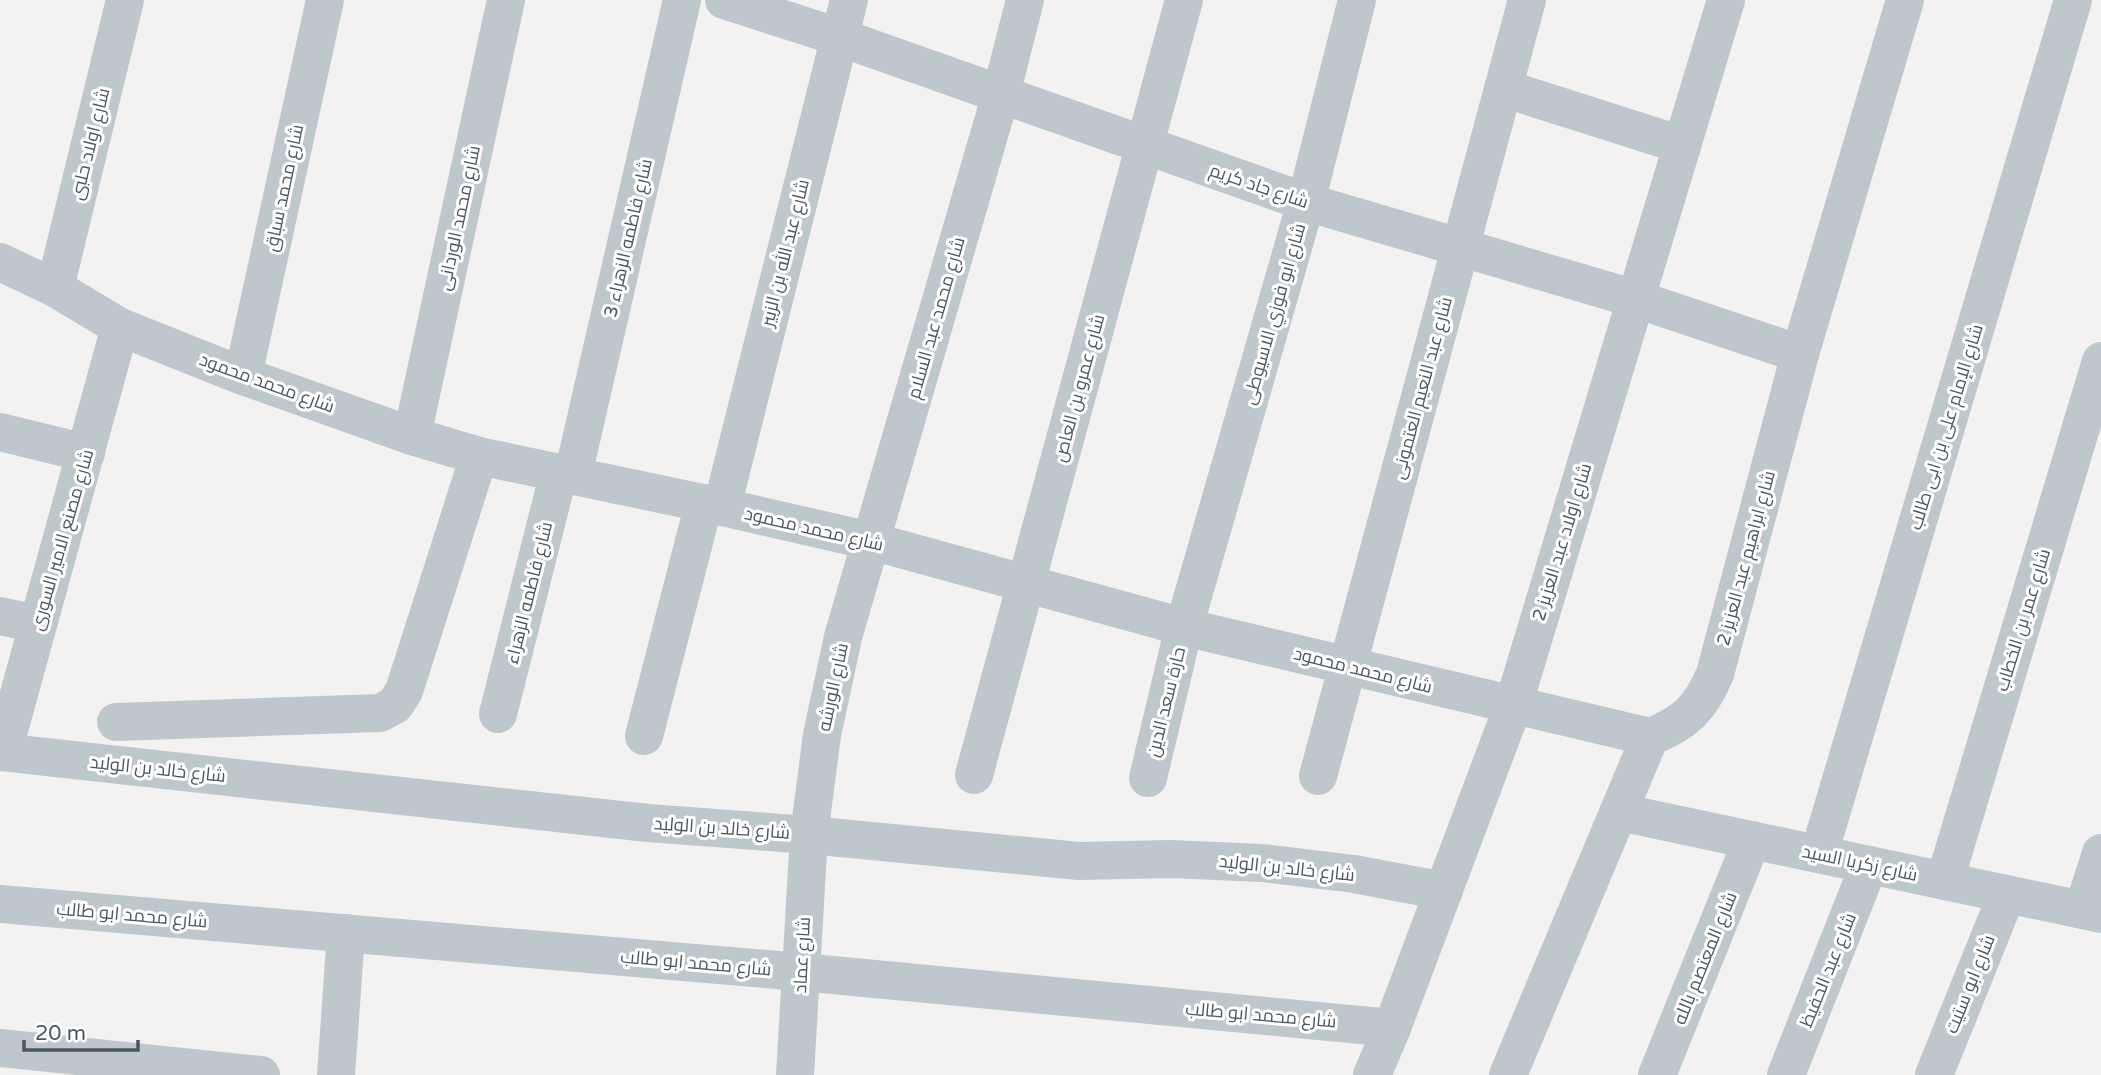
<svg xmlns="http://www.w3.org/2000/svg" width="2101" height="1075" viewBox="0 0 2101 1075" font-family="'Varela Round',Cairo,sans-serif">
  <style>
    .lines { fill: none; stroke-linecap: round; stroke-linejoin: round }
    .minor { stroke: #bec8cc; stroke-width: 38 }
    .labels { text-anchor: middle; stroke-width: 6; stroke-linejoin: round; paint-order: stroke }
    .street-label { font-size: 18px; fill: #4a585d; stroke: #fff }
  </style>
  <rect width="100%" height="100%" fill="#f3f1f1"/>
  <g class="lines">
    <g class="minor">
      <path d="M724,0L839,37L1306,202L1636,299L1800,354"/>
      <path d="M1503,88L1682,145"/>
      <path d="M0,262L55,288L120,327L243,376L412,436L479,456L722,507L871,541L1184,627L1650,737"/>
      <path d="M55,288L125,0"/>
      <path d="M243,376L325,0"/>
      <path d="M0,432L86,453"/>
      <path d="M412,436L506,0"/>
      <path d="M573,475L682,0"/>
      <path d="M722,507L849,0"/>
      <path d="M0,616L38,624"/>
      <path d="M498,714L559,472"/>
      <path d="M116,722L380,713L395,705L404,691L479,456"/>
      <path d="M644,736L704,503"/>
      <path d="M0,752L648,823L809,835L1079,861L1170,859L1262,863L1354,874L1444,891"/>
      <path d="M3,752L120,327"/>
      <path d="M974,775L1184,0"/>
      <path d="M1318,776L1527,0"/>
      <path d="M1148,778L1184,627L1306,202L1357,0"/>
      <path d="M1619,812L2101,914"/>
      <path d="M1819,854L2073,0"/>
      <path d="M1945,880L2101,361"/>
      <path d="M0,904L801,972L1392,1028"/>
      <path d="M2083,910L2101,853"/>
      <path d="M0,1048L261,1075"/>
      <path d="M336,1075L346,933"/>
      <path d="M795,1075L809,835L822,735L843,637L1001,94L1025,0"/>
      <path d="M1372,1075L1392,1028L1513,706L1726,0"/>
      <path d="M1508,1075L1650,737C1685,723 1700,709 1715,674L1800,354L1905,0"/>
      <path d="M1657,1075L1752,840"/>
      <path d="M1786,1075L1869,865"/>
      <path d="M1934,1075L2007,894"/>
    </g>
  </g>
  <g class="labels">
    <g class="street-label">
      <text transform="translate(90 144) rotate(-76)" y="6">شارع اولاد حلبى</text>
      <text transform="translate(1259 186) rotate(19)" y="6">شارع جاد كريم</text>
      <text transform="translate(284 188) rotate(-78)" y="6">شارع محمد سباق</text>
      <text transform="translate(459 218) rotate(-78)" y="6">شارع محمد الوردانى</text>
      <text transform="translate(628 238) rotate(-77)" y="6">شارع فاطمه الزهراء 3</text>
      <text transform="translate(785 253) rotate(-76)" y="6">شارع عبد الله بن الزبير</text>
      <text transform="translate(1274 314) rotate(-74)" y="6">شارع ابو فوزي الاسيوطى</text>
      <text transform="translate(936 318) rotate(-74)" y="6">شارع محمد عبد السلام</text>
      <text transform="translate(267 383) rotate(20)" y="6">شارع محمد محمود</text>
      <text transform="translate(1079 388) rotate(-75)" y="6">شارع عمرو بن العاص</text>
      <text transform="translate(1422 388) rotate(-75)" y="6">شارع عبد النعيم العتمونى</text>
      <text transform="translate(1946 427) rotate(-73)" y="6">شارع الإمام على بن ابى طالب</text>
      <text transform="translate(814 529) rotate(13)" y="6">شارع محمد محمود</text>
      <text transform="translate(62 540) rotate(-74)" y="6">شارع مصنع الامير السورى</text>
      <text transform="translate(1562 542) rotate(-73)" y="6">شارع اولاد عبد العزيز 2</text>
      <text transform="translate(1746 558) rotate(-75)" y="6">شارع ابراهيم عبد العزيز 2</text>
      <text transform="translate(529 593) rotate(-76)" y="6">شارع فاطمه الزهراء</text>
      <text transform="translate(2023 620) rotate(-73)" y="6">شارع عمر بن الخطاب</text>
      <text transform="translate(1363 670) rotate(14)" y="6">شارع محمد محمود</text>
      <text transform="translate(833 687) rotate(-78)" y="6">شارع الورشه</text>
      <text transform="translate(1166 702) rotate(-76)" y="6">حارة سعد الدين</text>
      <text transform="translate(158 769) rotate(6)" y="6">شارع خالد بن الوليد</text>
      <text transform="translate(722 828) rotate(4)" y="6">شارع خالد بن الوليد</text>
      <text transform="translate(1860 863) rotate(12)" y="6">شارع زكريا السيد</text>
      <text transform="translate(1287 868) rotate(6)" y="6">شارع خالد بن الوليد</text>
      <text transform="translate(132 915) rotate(5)" y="6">شارع محمد ابو طالب</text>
      <text transform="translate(802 955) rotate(-87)" y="6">شارع عماد</text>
      <text transform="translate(1705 958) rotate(-68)" y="6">شارع المعتصم بالله</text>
      <text transform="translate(696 963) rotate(5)" y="6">شارع محمد ابو طالب</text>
      <text transform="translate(1828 970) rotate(-68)" y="6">شارع عبد الحفيظ</text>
      <text transform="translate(1970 984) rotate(-68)" y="6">شارع ابو ستيت</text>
      <text transform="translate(1261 1015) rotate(5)" y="6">شارع محمد ابو طالب</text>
    </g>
  </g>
  <path d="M24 1040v10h114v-10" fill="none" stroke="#4a585d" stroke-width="3.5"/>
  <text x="35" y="1040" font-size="21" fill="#4a585d" stroke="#ffffff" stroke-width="5" paint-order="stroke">20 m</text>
</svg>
